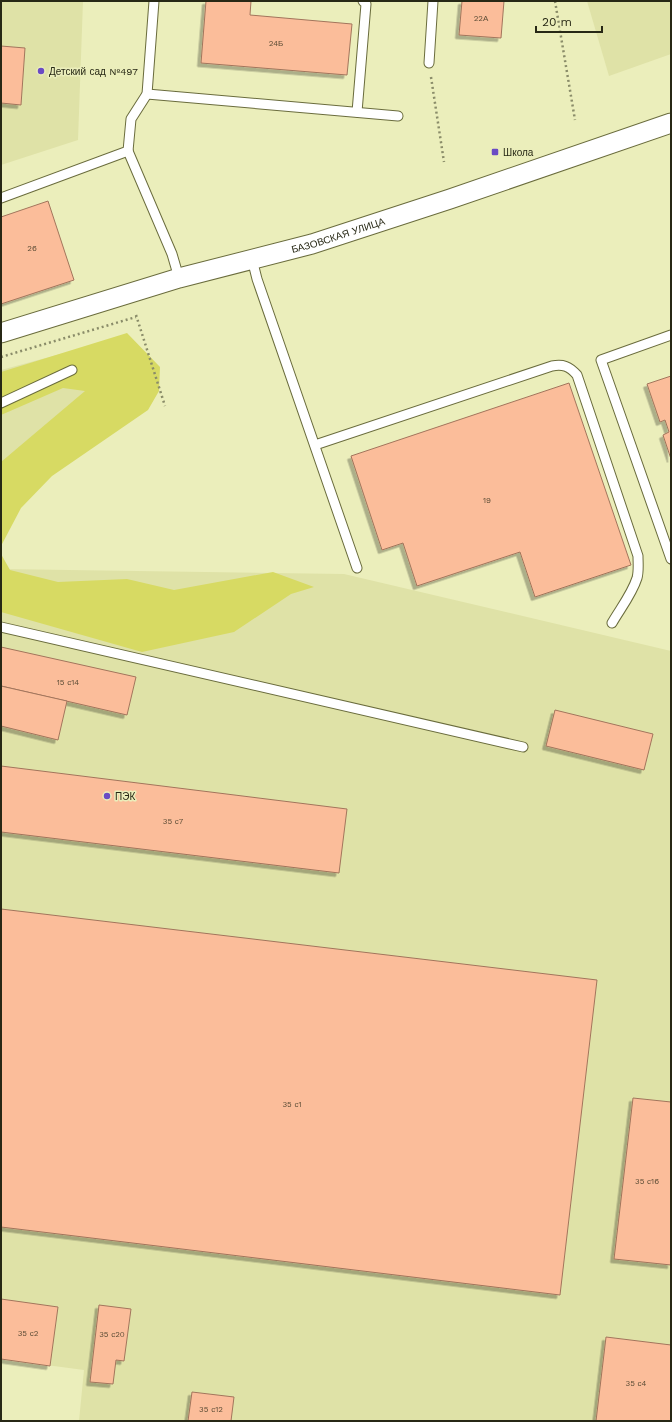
<svg xmlns="http://www.w3.org/2000/svg" width="672" height="1422" viewBox="0 0 672 1422" font-family="'Work Sans',sans-serif">
  <style>
    .built { fill: #dfe2a7 }
    .green { fill: #d7da63 }
    .building { fill: #fbbd9a; stroke: #a2755c; filter: url(#shadow) }
    .lines { fill: none; stroke-linecap: round; stroke-linejoin: round }
    .service-casing { stroke: #6a6c3d; stroke-width: 11 }
    .minor-casing { stroke: #6a6c3d; stroke-width: 21 }
    .path { stroke: #8a8c69; stroke-width: 2.5; stroke-dasharray: 2 3; stroke-linecap: butt }
    .service { stroke: #fff; stroke-width: 9 }
    .minor { stroke: #fff; stroke-width: 19 }
    .poi-dot { fill: #6a4bc4; stroke: #ebeebb; stroke-width: 1.5 }
    .labels { text-anchor: middle; stroke-width: 3; stroke-linejoin: round; paint-order: stroke }
    .number-label { font-size: 8px; fill: #5c4d36 }
    .poi-label { font-size: 10px; fill: #272815; stroke: #ebeebb; text-anchor: start }
    .street-label { font-size: 10px; fill: #272815; stroke: #ebeebb }
  </style>
  <defs>
    <filter id="shadow"><feDropShadow dx="-3.5" dy="3.5" stdDeviation="0" flood-color="#0004"/></filter>
  </defs>
  <rect width="100%" height="100%" fill="#ebeebb"/>
  <g class="built">
    <path d="M1,1H83L78,140L1,165Z"/>
    <path d="M587,1H671V54L609,76Z"/>
    <path d="M120,338L130,365L1,471V370Z"/>
    <path d="M1,569L344,574L671,651V1421H79L84,1370L1,1359Z"/>
  </g>
  <g class="green">
    <path d="M127,333L160,367L159,391L148,410L52,476L21,508L1,546V462L85,391L63,388L1,415V372Z"/>
    <path d="M1,554L10,570L58,582L127,579L174,590L273,572L314,587L291,594L234,632L142,652L1,612Z"/>
  </g>
  <g class="building">
    <path d="M206,1H251L250,15L352,24L347,75L201,63Z"/>
    <path d="M462,1H504L501,38L459,35Z"/>
    <path d="M1,46L25,48L21,105L1,103Z"/>
    <path d="M48,201L74,280L1,304V217Z"/>
    <path d="M671,376V459L663,435L669,432L665,420L660,422L647,384Z"/>
    <path d="M569,383L631,565L535,597L520,552L417,586L403,543L382,550L351,456Z"/>
    <path d="M1,647L136,677L127,715L1,686Z"/>
    <path d="M1,686L67,701L58,740L1,726Z"/>
    <path d="M555,710L653,734L644,770L546,746Z"/>
    <path d="M1,766L347,809L339,873L1,832Z"/>
    <path d="M1,909L597,980L560,1295L1,1227Z"/>
    <path d="M633,1098L671,1102V1265L614,1259Z"/>
    <path d="M1,1299L58,1307L50,1366L1,1359Z"/>
    <path d="M99,1305L131,1309L124,1361L116,1360L113,1384L90,1382Z"/>
    <path d="M606,1337L671,1345V1421H596Z"/>
    <path d="M192,1392L234,1397L231,1421H188Z"/>
  </g>
  <g class="lines">
    <defs>
      <g id="service">
        <path d="M429,63L433,1"/>
        <path d="M147,94L398,116"/>
        <path d="M357,112L366,4L363,1"/>
        <path d="M128,151L172,254L179,278"/>
        <path d="M1,198L128,151L131,119L147,94L154,1"/>
        <path d="M252,259L257,279L357,568"/>
        <path d="M671,335L601,360L671,559"/>
        <path d="M1,403L72,370"/>
        <path d="M315,445L552,366C563,364 569,366 577,375L638,556C638,563 639,571 637,578C632,594 620,609 612,623"/>
        <path d="M1,627L523,747"/>
      </g>
      <g id="minor">
        <path id="s1" d="M1,333L179,278L312,244L450,199L671,123"/>
      </g>
    </defs>
    <use href="#service" class="service-casing"/>
    <use href="#minor" class="minor-casing"/>
    <g class="path">
      <path d="M555,1L575,120"/>
      <path d="M431,77L444,162"/>
      <path d="M136,315L165,406"/>
      <path d="M1,357L136,317"/>
    </g>
    <use href="#service" class="service"/>
    <use href="#minor" class="minor"/>
  </g>
  <g class="poi-dot">
    <circle cx="41" cy="71" r="4"/>
    <rect x="491" y="148" width="8" height="8" rx="2"/>
    <circle cx="107" cy="796" r="4"/>
  </g>
  <g class="labels">
    <g class="number-label">
      <text x="481" y="21">22А</text>
      <text x="276" y="46">24Б</text>
      <text x="32" y="251">26</text>
      <text x="487" y="503">19</text>
      <text x="68" y="685">15 с14</text>
      <text x="173" y="824">35 с7</text>
      <text x="292" y="1107">35 с1</text>
      <text x="647" y="1184">35 с16</text>
      <text x="28" y="1336">35 с2</text>
      <text x="112" y="1337">35 с20</text>
      <text x="636" y="1386">35 с4</text>
      <text x="211" y="1412">35 с12</text>
    </g>
    <g class="poi-label">
      <text x="49" y="75">Детский сад №497</text>
      <text x="503" y="156">Школа</text>
      <text x="115" y="800">ПЭК</text>
    </g>
    <g class="street-label">
      <text dy="4" stroke="none"><textPath href="#s1" startOffset="351">БАЗОВСКАЯ УЛИЦА</textPath></text>
    </g>
  </g>
  <rect width="672" height="1422" fill="none" stroke="#272815" stroke-width="4"/>
  <path d="M536 26v6h66v-6" fill="none" stroke="#272815" stroke-width="2"/>
  <text x="542" y="26" font-size="12" fill="#272815" stroke="#ebeebb" stroke-width="3" paint-order="stroke">20 m</text>
</svg>
